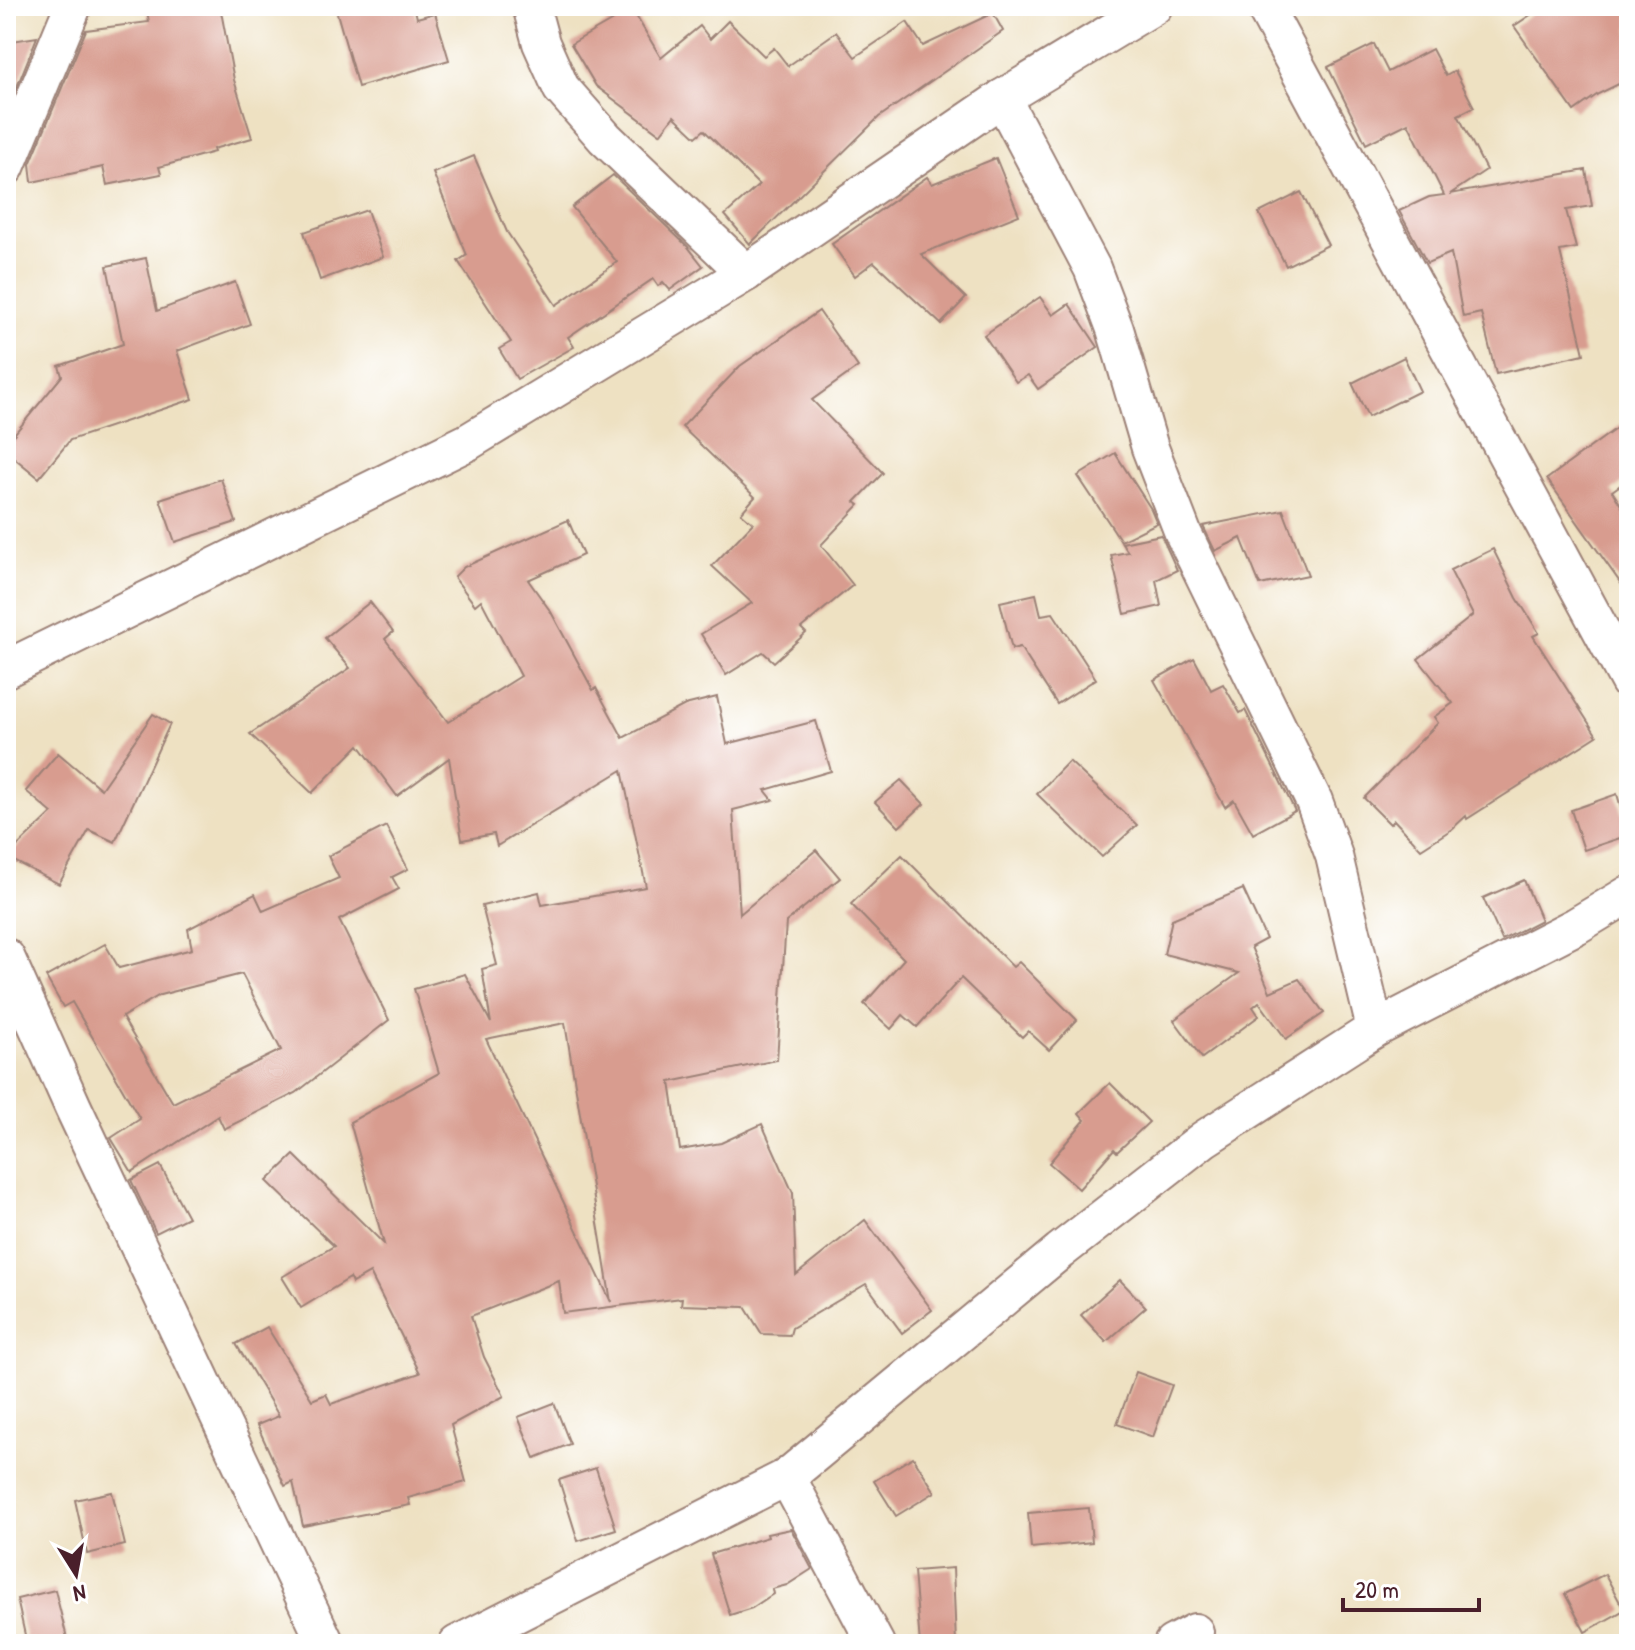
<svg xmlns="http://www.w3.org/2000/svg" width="1635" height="1650" viewBox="0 0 1635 1650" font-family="'Patrick Hand',sans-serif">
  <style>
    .building { fill: #d89c8f; fill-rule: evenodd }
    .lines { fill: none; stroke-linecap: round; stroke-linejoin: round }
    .street-casing { stroke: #9c8076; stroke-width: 40 }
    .street { stroke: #fff; stroke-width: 36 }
  </style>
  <rect width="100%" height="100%" fill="#fff"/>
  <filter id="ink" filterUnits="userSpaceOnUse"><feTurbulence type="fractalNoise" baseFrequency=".0125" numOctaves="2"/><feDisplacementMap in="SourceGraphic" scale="16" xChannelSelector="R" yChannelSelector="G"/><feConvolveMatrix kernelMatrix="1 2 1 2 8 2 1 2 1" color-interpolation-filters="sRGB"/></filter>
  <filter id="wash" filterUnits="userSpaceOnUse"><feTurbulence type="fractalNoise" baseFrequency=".006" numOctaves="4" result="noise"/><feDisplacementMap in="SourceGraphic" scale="32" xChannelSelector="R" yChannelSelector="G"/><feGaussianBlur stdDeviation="1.8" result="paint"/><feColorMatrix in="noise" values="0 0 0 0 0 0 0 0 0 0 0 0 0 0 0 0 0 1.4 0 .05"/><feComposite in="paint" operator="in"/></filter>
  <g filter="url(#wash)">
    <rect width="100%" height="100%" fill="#eee1c2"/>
    <g id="blocks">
      <g class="building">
        <path d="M146,6H220L234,80L252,138L213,149L214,152L159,167L161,174L107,185L103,167L32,182L30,164L86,30L149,22Z"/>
        <path d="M335,6H414L417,18L435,13L449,60L358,87Z"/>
        <path d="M1544,6H1629V79L1598,94L1574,111L1514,26Z"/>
        <path d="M632,9L661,58L700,26L710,39L728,21L764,56L774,48L788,66L836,32L855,57L907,22L923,46L993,13L1003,31L879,117L750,244L725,215L759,185L704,130L696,137L674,116L660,134L596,86L571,44Z"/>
        <path d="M37,37L10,104L6,102V42Z"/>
        <path d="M1374,44L1388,72L1432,49L1446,76L1455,71L1474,107L1458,115L1486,170L1450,194L1586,170L1592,206L1566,210L1576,248L1560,251L1584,354L1496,374L1481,313L1463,317L1451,253L1427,263L1399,211L1429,197L1444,195L1408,123L1366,144L1328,67Z"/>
        <path d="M474,156L507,232L556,305L617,262L572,207L613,175L688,247L703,266L670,290L663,282L658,286L653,279L568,337L574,347L517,379L499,349L511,342L458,261L467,255L433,173Z"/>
        <path d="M996,158L1019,215L921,254L966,298L941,324L874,262L855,276L832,244L927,177L932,184Z"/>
        <path d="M1301,192L1328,245L1286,266L1259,213Z"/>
        <path d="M367,210L383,257L320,280L304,232Z"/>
        <path d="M146,258L157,311L235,282L250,324L177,351L193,399L70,440L39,478L6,451V444L62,376L59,366L123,344L107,266Z"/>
        <path d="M1040,297L1053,315L1069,304L1098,347L1038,389L1028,375L1016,382L984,335Z"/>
        <path d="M819,311L858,367L812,400L883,473L855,502L859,505L821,545L853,585L801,628L806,633L774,662L763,652L726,675L701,634L752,603L712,566L753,523L741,513L755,497L682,427L740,366Z"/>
        <path d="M1404,357L1420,391L1368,417L1352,383Z"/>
        <path d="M1629,419V479L1612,491L1629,518V595L1547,479Z"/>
        <path d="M1115,453L1151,509L1157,523L1121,541L1078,476Z"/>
        <path d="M221,479L236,522L175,542L160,499Z"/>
        <path d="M1283,510L1308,575L1260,585L1241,538L1215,551L1203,526Z"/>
        <path d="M568,520L583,555L528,580L551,612L593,690L596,688L623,738L685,705L717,697L727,744L816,721L831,771L765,790L773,800L733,810L740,914L816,850L840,878L786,922L777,1060L670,1082L680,1150L721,1143L762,1124L793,1193L796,1275L865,1220L932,1310L902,1333L866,1284L792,1328L790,1335L762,1334L745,1307L681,1305L682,1298L563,1313L559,1281L471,1316L484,1357L504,1396L451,1425L466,1482L408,1498L410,1505L303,1526L293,1482L285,1486L257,1425L279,1416L236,1344L267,1327L312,1400L326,1394L331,1404L420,1373L370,1273L352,1283L350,1278L301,1308L282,1277L334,1246L267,1181L294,1155L384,1244L350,1122L439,1073L414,989L465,974L491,1023L482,969L497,965L482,906L539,892L542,905L646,887L622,770L497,846L494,834L462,840L449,758L397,796L359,745L312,793L250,734L350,668L325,638L370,602L393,632L385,639L448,722L521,676L481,600L475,605L454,577L464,567ZM565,1023L611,1302L486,1039Z"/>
        <path d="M1161,535L1177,570L1156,580L1161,606L1125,614L1111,555L1128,552L1122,543Z"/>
        <path d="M1493,549L1517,598L1539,633L1533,636L1597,736L1467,819L1466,816L1452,829L1421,849L1394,820L1390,824L1364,798L1438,723L1434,717L1453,703L1418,659L1473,615L1450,570Z"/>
        <path d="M1036,594L1041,615L1053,613L1096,679L1057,704L1020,647L1012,649L1000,602Z"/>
        <path d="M1194,658L1211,690L1223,684L1240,713L1245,710L1295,811L1253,834L1234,800L1225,807L1154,680Z"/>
        <path d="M153,714L170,724L115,842L89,830L59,884L6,857L52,813L26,791L58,753L101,789Z"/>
        <path d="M1069,761L1137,825L1102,857L1037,794Z"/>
        <path d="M901,780L924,804L899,827L875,802Z"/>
        <path d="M1617,794L1629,835L1584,850L1571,810Z"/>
        <path d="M386,826L408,869L392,877L399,889L339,920L389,1020L296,1093L224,1129L218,1116L132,1172L111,1138L140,1119L72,1002L63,1007L46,977L105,944L119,968L192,949L188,929L255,894L263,911L339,878L328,856ZM242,974L281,1050L173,1103L122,1017L160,995Z"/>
        <path d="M902,855L1013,967L1019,962L1077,1020L1049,1050L1028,1031L1022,1037L961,978L917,1027L903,1015L891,1029L864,1004L904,959L851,904Z"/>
        <path d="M1524,880L1541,920L1502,940L1483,898Z"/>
        <path d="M1243,889L1266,939L1251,947L1270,992L1299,979L1324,1013L1286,1039L1259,1002L1253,1007L1259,1016L1202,1058L1174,1020L1239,973L1164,954L1172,919Z"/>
        <path d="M1110,1083L1149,1122L1117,1152L1114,1149L1079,1189L1049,1163L1085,1120L1079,1113Z"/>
        <path d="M160,1165L188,1217L156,1233L131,1180Z"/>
        <path d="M1120,1280L1146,1307L1106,1342L1081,1315Z"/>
        <path d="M1136,1372L1172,1385L1153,1437L1117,1424Z"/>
        <path d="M554,1403L570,1444L535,1458L518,1417Z"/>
        <path d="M913,1457L935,1492L896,1516L874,1481Z"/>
        <path d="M596,1468L616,1529L578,1541L559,1480Z"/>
        <path d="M112,1492L125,1545L87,1554L75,1500Z"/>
        <path d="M1089,1508L1092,1542L1031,1548L1028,1513Z"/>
        <path d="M791,1529L812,1569L787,1585L772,1589L773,1594L752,1608L730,1615L711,1554L768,1537L767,1534Z"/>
        <path d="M953,1568L956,1644H920L914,1571Z"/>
        <path d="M1605,1574L1624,1610L1585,1632L1565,1594Z"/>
        <path d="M55,1590L67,1638L44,1644H27L17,1599Z"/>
      </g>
    </g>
  </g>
  <g filter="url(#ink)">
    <use href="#blocks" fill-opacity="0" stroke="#9c8076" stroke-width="2"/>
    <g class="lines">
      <defs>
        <g id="street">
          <path d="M531,6L541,43L561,88L605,138L746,273"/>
          <path d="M1264,6L1629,682"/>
          <path d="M1002,98L1092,268L1115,329L1150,448L1183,533L1314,801L1334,856L1375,1029"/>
          <path d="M6,167L73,6"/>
          <path d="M6,669L468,442L746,273L1002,98L1154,6"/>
          <path d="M6,957L73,1107L326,1644"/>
          <path d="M787,1477L876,1644"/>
          <path d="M457,1644L787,1477L1060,1251L1204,1139L1375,1029L1576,926L1629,894"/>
          <path d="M1172,1644L1195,1632"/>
        </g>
      </defs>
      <use href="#street" class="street-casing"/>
      <use href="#street" class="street"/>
    </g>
  </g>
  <rect width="1635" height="1650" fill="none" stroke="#fff" stroke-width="32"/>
  <g transform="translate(76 1574) rotate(169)" stroke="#ffffff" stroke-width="6" paint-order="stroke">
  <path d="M0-6L14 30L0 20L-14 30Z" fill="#4a1f2b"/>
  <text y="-12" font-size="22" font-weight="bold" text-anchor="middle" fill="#4a1f2b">N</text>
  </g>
  <path d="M1343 1598v12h136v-12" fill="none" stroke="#4a1f2b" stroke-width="4"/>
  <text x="1355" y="1598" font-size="24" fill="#4a1f2b" stroke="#ffffff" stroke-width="6" paint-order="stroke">20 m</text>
</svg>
